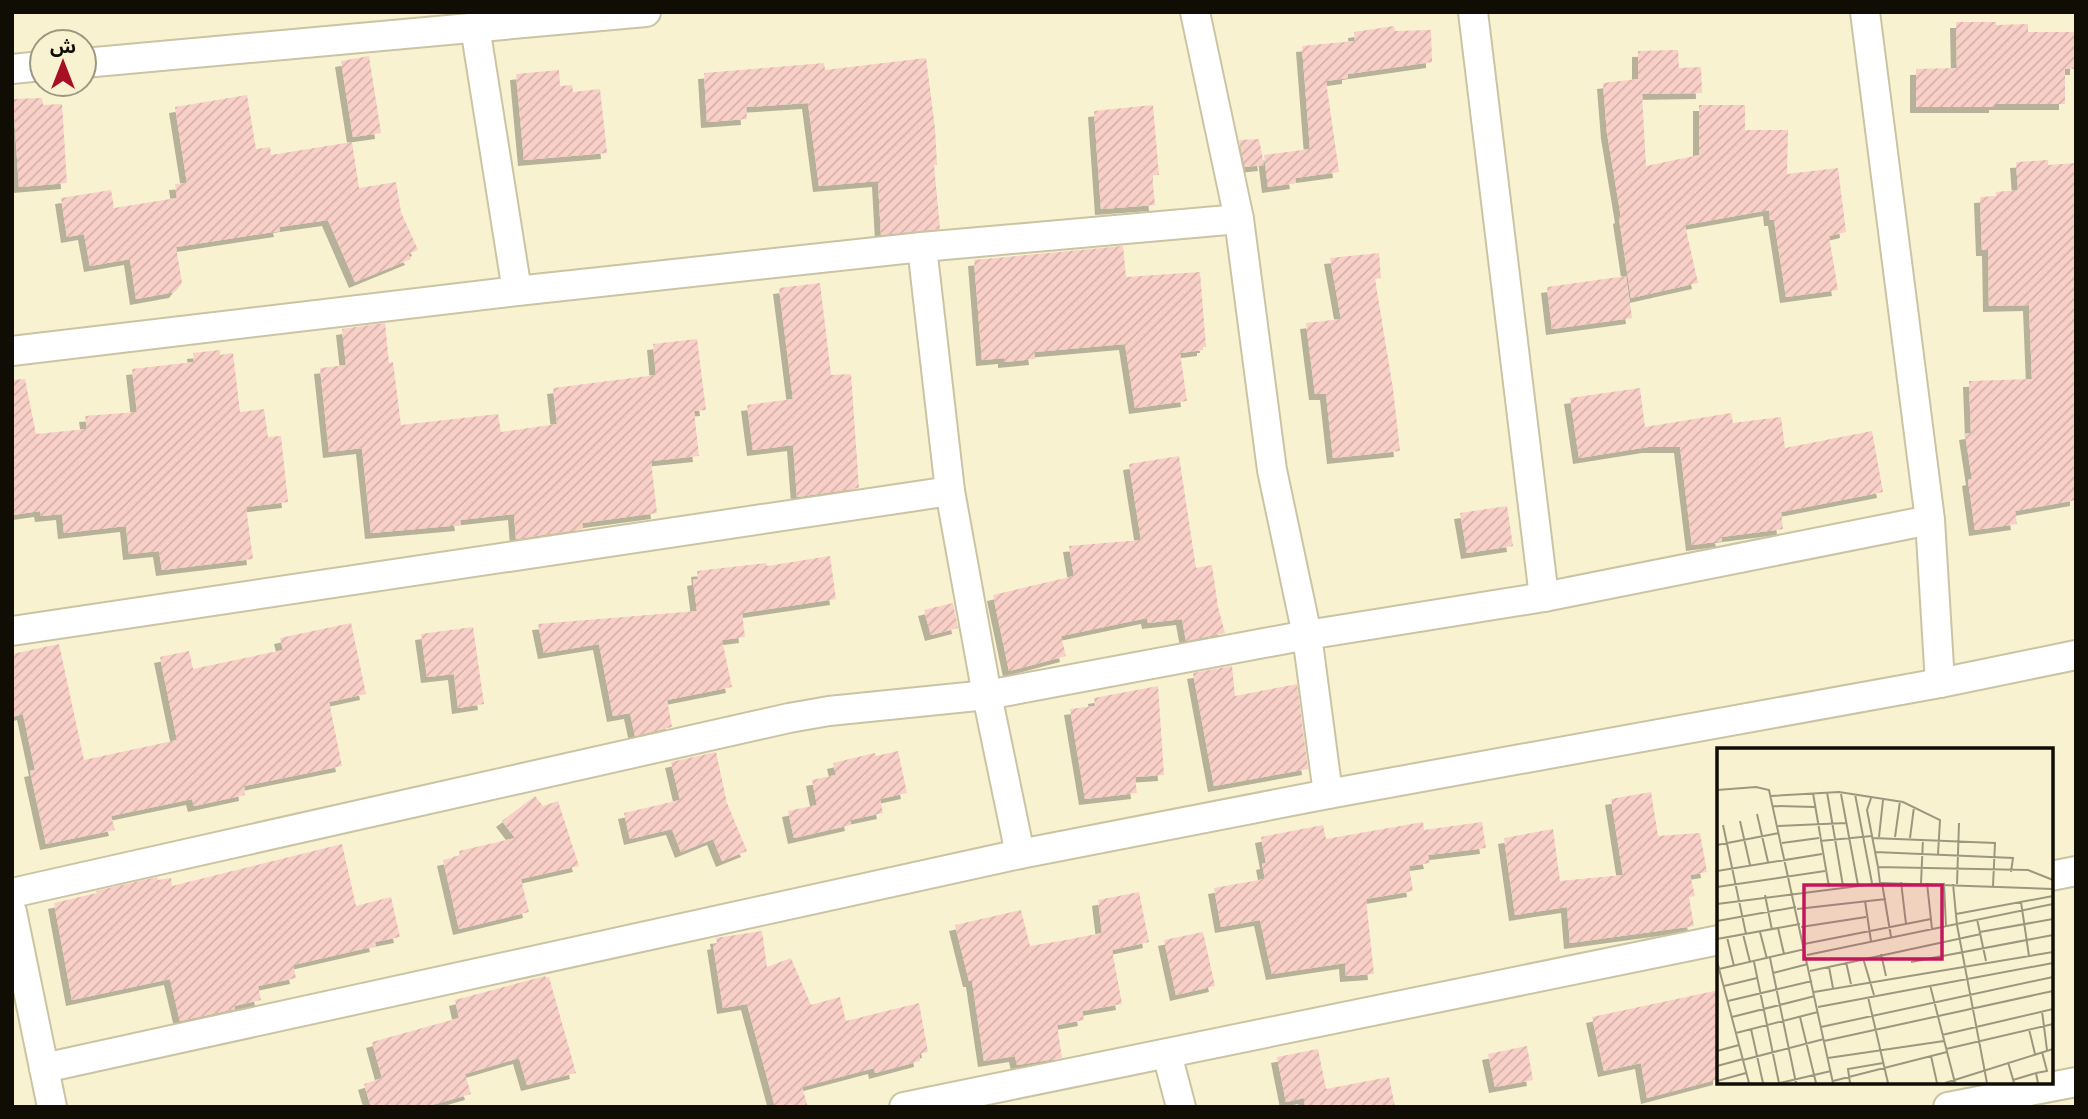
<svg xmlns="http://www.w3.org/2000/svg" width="2088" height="1119" viewBox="0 0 2088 1119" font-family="'Sofia Sans Condensed','Noto Sans Arabic',sans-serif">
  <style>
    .building { fill: url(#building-hatch); filter: url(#shadow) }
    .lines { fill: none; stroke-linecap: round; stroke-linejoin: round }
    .street-casing { stroke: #cac4a4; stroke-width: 32 }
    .street { stroke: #fff; stroke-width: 28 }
    .inset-road { fill: none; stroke: #9c977f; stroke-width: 2 }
    .view { fill: #c2185b; fill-opacity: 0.15; stroke: #c2185b; stroke-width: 3.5 }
    .inset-edge { fill: none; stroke: #100e04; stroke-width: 3.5 }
  </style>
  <defs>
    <pattern id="building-hatch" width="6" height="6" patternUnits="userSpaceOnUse" patternTransform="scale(1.75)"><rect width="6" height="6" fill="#f9d0c8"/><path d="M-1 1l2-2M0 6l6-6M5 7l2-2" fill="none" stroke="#d4b1aa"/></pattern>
    <filter id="shadow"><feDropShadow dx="-6" dy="6" stdDeviation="0" flood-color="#0004"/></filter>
  </defs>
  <rect width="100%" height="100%" fill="#f9f2d1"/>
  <g class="building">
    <path d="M1956,22H1996V25L2028,24V32H2076V69H2065V104H1995V107H1916V69L1957,68Z"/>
    <path d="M1394,26L1395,31L1431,30L1432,62L1348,74V78L1326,81L1339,172L1295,178L1296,183L1268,187L1264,155L1310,149L1302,46L1355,41L1354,32Z"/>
    <path d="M1678,50L1679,68L1701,67L1702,93L1642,94L1646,166L1699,155V105H1745V130H1788L1787,174L1838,168L1846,232L1829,236L1838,290L1786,297L1774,220H1770L1769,210L1685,225L1698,283L1631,298L1619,218L1621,217L1607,133L1603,83L1638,79V51Z"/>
    <path d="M369,56L381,133L353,137L341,61Z"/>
    <path d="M926,58L935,128L937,165H934L940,229L881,235L878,181L819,186L808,103L746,107L747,119L707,122L704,73L824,63L825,70Z"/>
    <path d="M559,70L560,86L572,85L573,92L600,89L607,153L524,160L516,74Z"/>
    <path d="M247,95L256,149L270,147L271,155L352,142L359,188L396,182L401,212L418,250L408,254L411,259L355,282L328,220L279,227L280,231L176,247L182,283L175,292L136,299L130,259L90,266L84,234L67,237L61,198L111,190L114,208L177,198L175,184L187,183L175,107Z"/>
    <path d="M42,98L43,105L62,104L67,183L19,187L13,99Z"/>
    <path d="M1153,105L1159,175H1152L1155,205L1101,209L1094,111Z"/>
    <path d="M1259,139L1264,165L1245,167L1239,140Z"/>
    <path d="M2048,160V165L2076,163V500L2015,511L2017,524L1975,530L1968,480L1972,479L1965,434L1971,433L1969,381L2032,379L2029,305L1989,306L1988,250H1982L1980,197L1996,196V192L2018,190L2016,162Z"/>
    <path d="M1123,246L1126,277L1200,272L1206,347H1203V350L1180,353L1187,401L1135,408L1125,344L1034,352L1035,359L1004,362V358L982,360L974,260Z"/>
    <path d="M1379,253L1381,278L1375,279L1393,389L1400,451L1333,458L1326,394H1315L1306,323L1341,319L1330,258Z"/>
    <path d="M1626,276L1632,318L1552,329L1547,287Z"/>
    <path d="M820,283L831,375L851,374L859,488L797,497L793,445L753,450L747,405L793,399L779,288Z"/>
    <path d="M385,323L389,363L393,362L401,425L498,414L501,432L557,424L553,388L656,375L653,344L697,339L706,410L694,411L699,456L651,461L657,513L582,523L583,529L516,539L514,514L460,520L461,525L371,533L362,448L329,452L320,368L346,365L342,329Z"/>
    <path d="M220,350V355L233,353L240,412L264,409L268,437L281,436L288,502L246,507L253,559L162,570L159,551L129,554L126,526L64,533L62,514L41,516L40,511L12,515V380L25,379L36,434L87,429L85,416L137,412L132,369L194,362L193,353Z"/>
    <path d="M1640,388L1645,427L1731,413L1733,423L1781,417L1785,448L1872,431L1883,492L1781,512L1783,529L1721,537L1722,541L1692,545L1680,447H1648L1579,458L1570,398Z"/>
    <path d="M1179,456L1196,568L1212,565L1218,607L1225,633L1186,641L1182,619L1148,623L1147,618L1061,636L1066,656L1009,671L993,595L1074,576L1069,546L1141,540L1129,464Z"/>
    <path d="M1507,506L1513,546L1467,553L1460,513Z"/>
    <path d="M830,556L836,599L742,613L745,637L722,640L732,687L667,700L672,727L635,736L630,713L613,716L599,644L544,653L538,624L697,611L693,580L698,579L697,571L766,563L767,566Z"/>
    <path d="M953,603L958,628L931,635L924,610Z"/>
    <path d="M351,623L366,694L329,702L342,766L244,786L245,795L194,806L192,799L111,816L115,830L46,844L30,771L35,770L23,714L12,717V654L59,644L84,760L177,740L160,657L189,651L193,669L283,650L280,638Z"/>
    <path d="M473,627L484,704L458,708L454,674L427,677L421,634Z"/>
    <path d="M1232,666L1235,696L1297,684L1308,769L1214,786L1193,673Z"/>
    <path d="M1158,686L1164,775L1135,777L1137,793L1085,799L1070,709L1095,706L1094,698Z"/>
    <path d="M898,751L907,793L880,799L883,813L850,820L851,825L794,838L788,811L817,805L812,780L836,775L833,763L875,753L876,756Z"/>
    <path d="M716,752L727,803L747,851L722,861L713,839L681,852L672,829L630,839L624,813L680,800L671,762Z"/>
    <path d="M1651,792L1658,836L1700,833L1707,872L1690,875L1695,896L1689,897L1694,926L1570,943L1567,907L1515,915L1504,838L1553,829L1560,881L1623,875L1611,799Z"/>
    <path d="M535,796L543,806L558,801L579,866L521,879L529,912L459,929L443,860L460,856L459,851L515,838L502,821Z"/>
    <path d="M1423,822L1424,830L1482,822L1486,848L1428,855L1430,863L1409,866L1413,891L1366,899L1374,974L1346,976L1345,963L1272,974L1260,920L1221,927L1214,888L1265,879L1262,864L1266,863L1261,837L1323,825L1326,839Z"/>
    <path d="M342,844L356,906L391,897L400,937L375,942L376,946L293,965L296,978L258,986L261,1000L234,1006L235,1009L180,1021L170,979L72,1000L54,903L97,893L96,891L157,877L158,880L171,878L172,886Z"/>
    <path d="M1139,892L1149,942L1112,950L1122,1004L1082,1011L1084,1020L1057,1025L1062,1058L1017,1065L1015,1056L984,1061L972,981H969L955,925L1021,910L1030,946L1066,940L1102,933L1098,900Z"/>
    <path d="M762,931L767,967L791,958L811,1005L840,997L846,1021L919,1003L928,1052L919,1054L920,1061L875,1073L874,1068L802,1087L808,1107H775L747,1004L723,1008L713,944L717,943L716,938Z"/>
    <path d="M1203,932L1215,986L1176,995L1164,940Z"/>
    <path d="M545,976L546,978L549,977L576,1073L527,1085L519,1058L465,1074L471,1094L425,1107H371L364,1084L382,1078L372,1042L459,1018L455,1000Z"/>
    <path d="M1719,990V1079L1647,1098L1641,1063L1604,1071L1592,1017Z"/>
    <path d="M1527,1046L1533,1080L1495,1087L1488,1054Z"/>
    <path d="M1318,1049L1326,1089L1389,1077L1395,1107H1305L1304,1098L1286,1102L1277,1057Z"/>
  </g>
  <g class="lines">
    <defs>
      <g id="street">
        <path d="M1195,12L1239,219L1272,470L1307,635L1328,794"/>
        <path d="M1473,12L1544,597"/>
        <path d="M1865,12L1930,520L1940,683"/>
        <path d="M475,27L517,291"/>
        <path d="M84,63L646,12"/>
        <path d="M12,69L42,66"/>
        <path d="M922,247L950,491L987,695L1020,854"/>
        <path d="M12,351L517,291L922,247L1239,219"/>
        <path d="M12,631L950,491"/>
        <path d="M2051,876L2076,871"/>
        <path d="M12,893L789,718L829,711L987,695L1307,635L1544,597L1930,520"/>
        <path d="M12,912L52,1107"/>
        <path d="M1167,1054L1181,1107"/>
        <path d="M44,1068L1020,854L1328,794L1940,683L2076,655"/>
        <path d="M904,1107L1719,940"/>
        <path d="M1948,1107L2076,1082"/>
      </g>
    </defs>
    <use href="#street" class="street-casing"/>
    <use href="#street" class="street"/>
  </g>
  <g transform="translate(1717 748)">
    <rect width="336" height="336" fill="#f9f2d1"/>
    <path class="inset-road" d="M0,42L39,39L52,42L116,335M110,44L126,138M96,45L112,139M124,46L141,137M138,46L155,135M54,48L122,44L186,54L223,72L221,106M154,50L150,62L161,119M56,58L98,59M40,66L51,114M23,73L33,117M6,77L29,186M61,78L129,75M162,89L166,52M178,89L183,53M155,90L278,95L276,138M193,90L197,59M103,93L155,88M65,95L102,90M0,97L62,85M158,104L296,110L294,124M0,123L105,106M184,134L189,176M163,135L161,119L311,122L336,132M165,135L174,189M204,135L206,91M210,135L215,181M227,135L229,179M236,136L240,177L270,335M240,136L242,75M0,139L108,123M48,147L55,182M148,153L154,193M304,154L312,208M0,156L165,135L336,141M80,161L169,151M239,166L336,148M260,171L269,213M0,173L79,159M84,179L149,169M61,180L67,206M43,184L50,211M263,184L336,171M26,186L33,214M10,189L17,218M0,191L83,176M87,196L214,171M164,206L169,228M90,207L336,156M53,210L79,335M146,210L157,247M0,213L32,335M37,214L62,335M129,214L134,236M194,214L336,187M112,219L116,240M2,221L88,201M93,223L264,186M56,225L91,216M213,237L238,335M7,238L40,230M97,244L336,204M151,249L171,335M11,253L95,233M101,259L336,215M325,263L330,302M15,269L98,248M83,269L99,335M104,279L336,229M34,281L46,335M312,281L318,306M19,285L101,264M225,287L336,261M107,293L336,243M229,301L336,276M0,303L22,297M214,308L220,335M111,310L227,293M26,312L107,291M291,314L297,335M0,318L26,311M319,325L330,323L325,304M296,332L319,325L321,335M0,333L29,325M116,333L230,304M63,335L114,323M133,335L131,321L166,315M228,335L336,301"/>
    <path class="view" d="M87,137H225V211H87Z"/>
    <rect width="336" height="336" class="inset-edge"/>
  </g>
  <rect width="2088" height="1119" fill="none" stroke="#100e04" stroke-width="28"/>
  <g transform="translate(63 63)"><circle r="33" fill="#f9f2d1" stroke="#9c977f" stroke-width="2"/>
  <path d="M0-5L12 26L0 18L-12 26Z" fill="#a70f24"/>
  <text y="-10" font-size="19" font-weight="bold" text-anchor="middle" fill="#100e04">ش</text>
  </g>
</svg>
